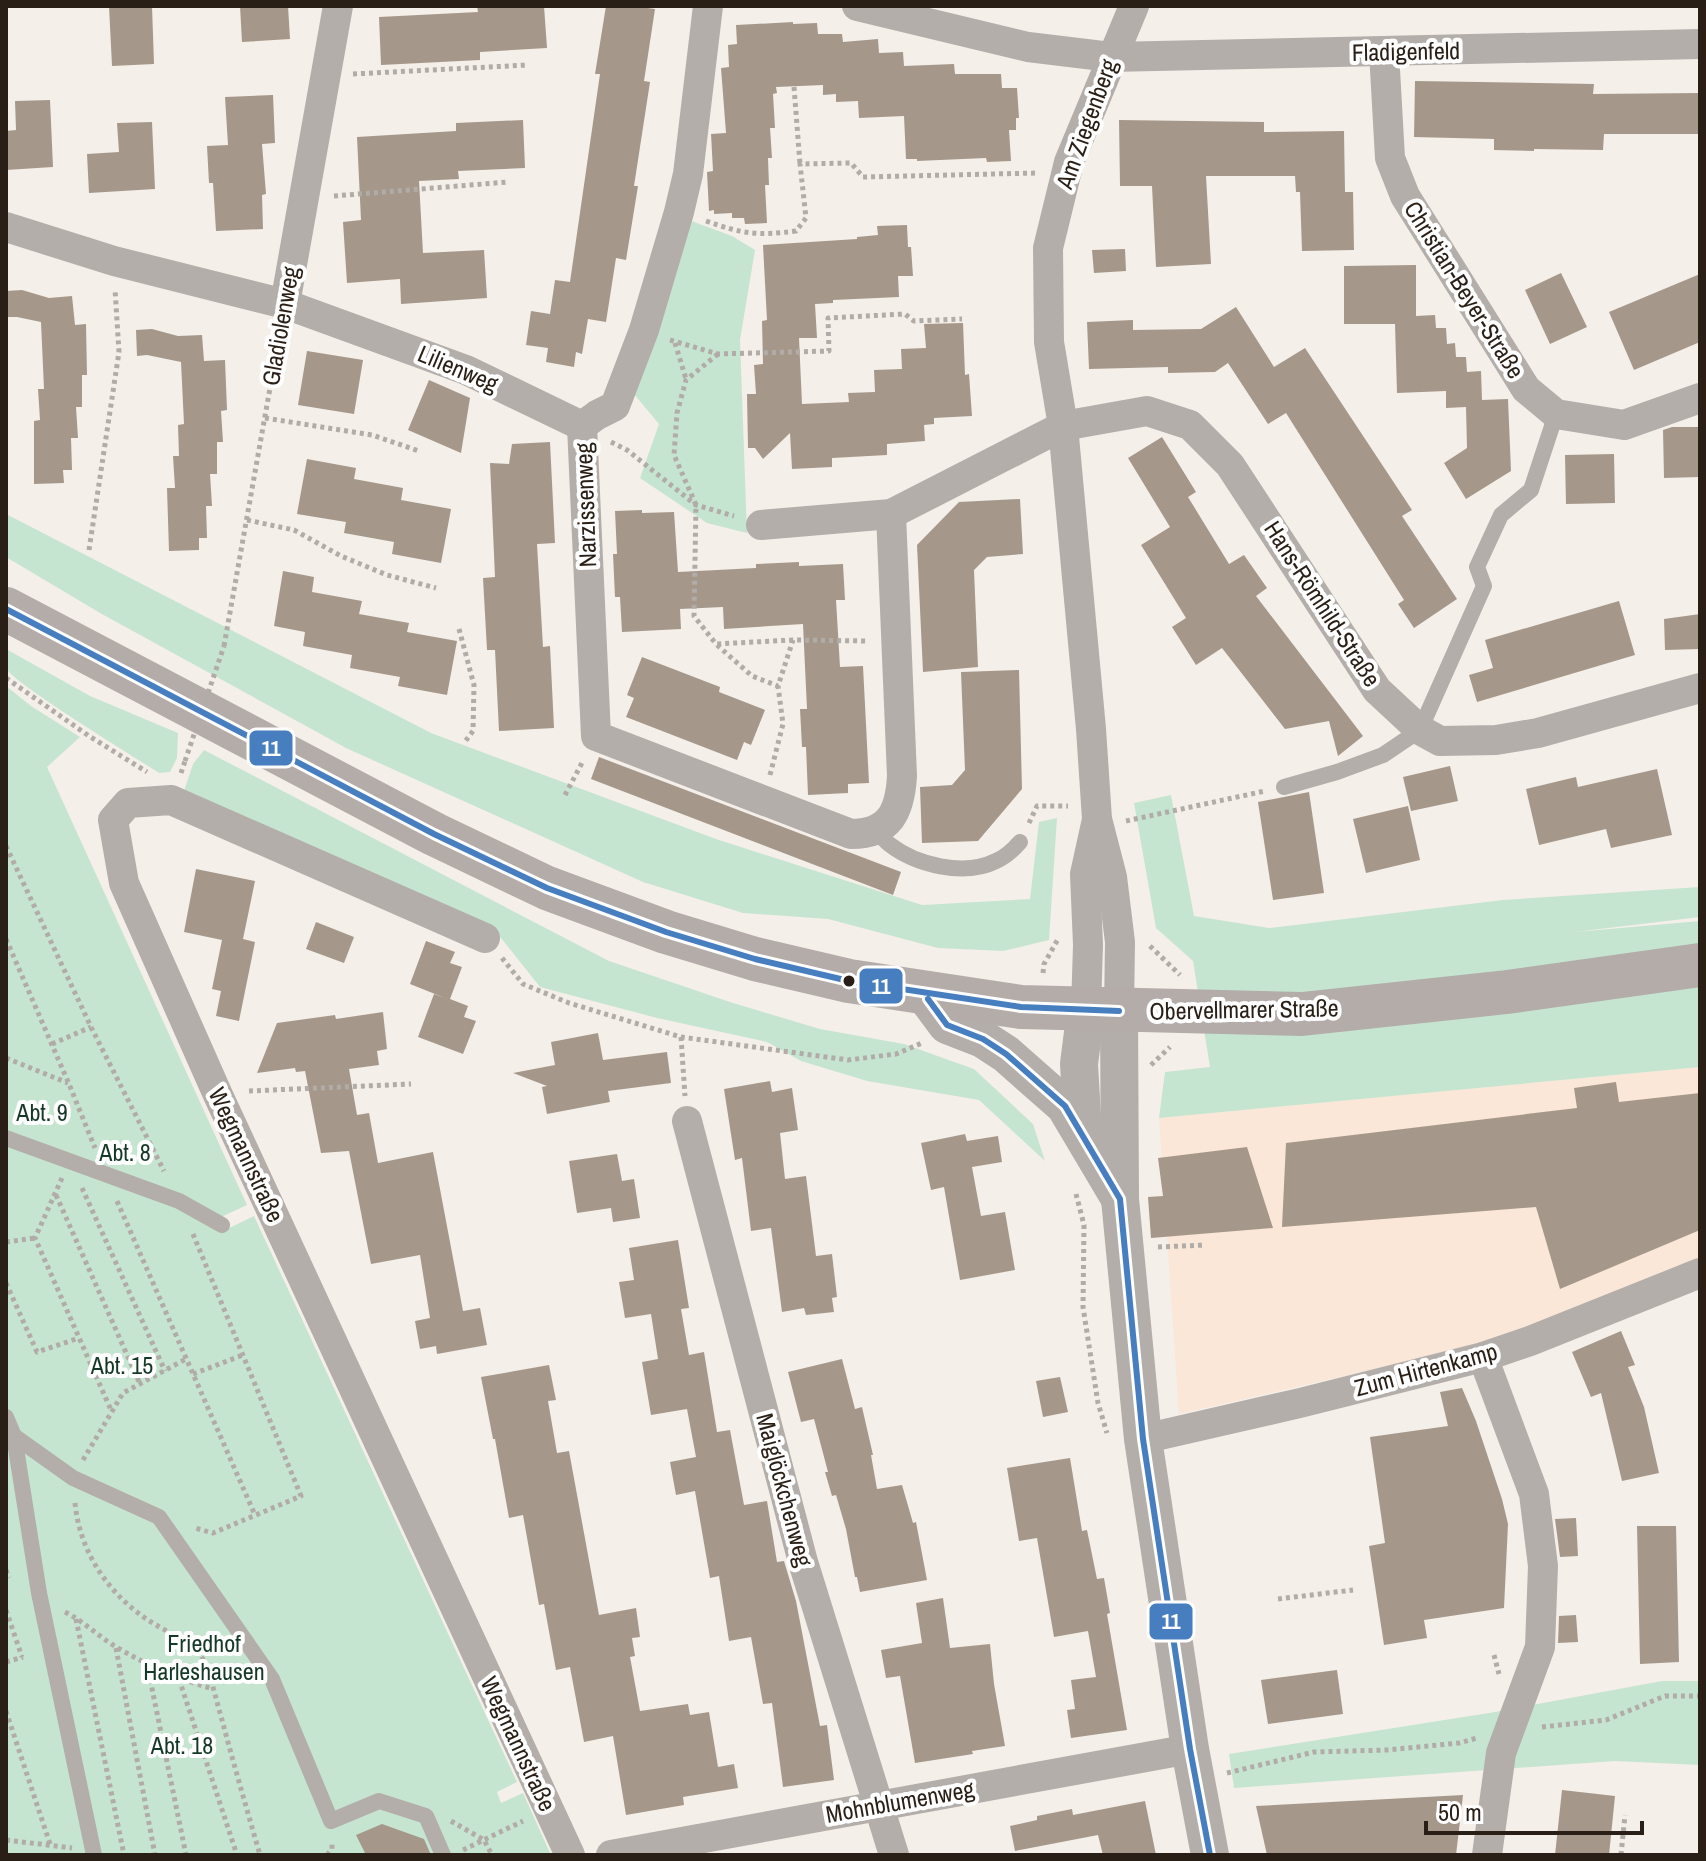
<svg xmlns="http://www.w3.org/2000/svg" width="1706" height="1861" viewBox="0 0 1706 1861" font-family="'Archivo Narrow',sans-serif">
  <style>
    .built { fill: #fae7d7 }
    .green { fill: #c6e5d0 }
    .building { fill: #a5988b }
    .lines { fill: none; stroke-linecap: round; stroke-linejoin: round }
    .path { stroke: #b1aca8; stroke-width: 5; stroke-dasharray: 4 4; stroke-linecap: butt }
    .service { stroke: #b4aeab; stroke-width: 16 }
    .minor { stroke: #b4aeab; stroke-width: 30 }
    .tertiary { stroke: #b4aeab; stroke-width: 38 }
    .secondary { stroke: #b3aca9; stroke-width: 44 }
    .path-bridge { stroke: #b1aca8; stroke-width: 5; stroke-dasharray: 4 4; stroke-linecap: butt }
    .bus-1-casing { stroke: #fefefe; stroke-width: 12 }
    .bus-1 { stroke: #477ec0; stroke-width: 6 }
    .bus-dot { fill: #2a1f16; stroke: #fefefe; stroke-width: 3 }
    .labels { text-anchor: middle; stroke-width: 8; stroke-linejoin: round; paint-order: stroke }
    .street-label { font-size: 24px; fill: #2a1f16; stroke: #fefefe }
    .park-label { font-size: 24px; fill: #153827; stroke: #fefefe }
    .line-badge { stroke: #fefefe; stroke-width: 3 }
    .badge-label { font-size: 22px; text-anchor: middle; font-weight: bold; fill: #fff }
  </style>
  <rect width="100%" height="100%" fill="#f5efe9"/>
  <path class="built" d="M1700,1067V1259L1522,1335L1179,1414L1159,1118Z"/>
  <g class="green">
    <path d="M686,219L732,236L755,250L740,340L747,533L707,523L640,478L659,424L634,394Z"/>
    <path d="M6,514L431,733L716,839L922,905L1030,899L1039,822L1057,818L1049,940L1003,951L938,948L828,919L743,913L643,882L346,748L100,613L6,557Z"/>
    <path d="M6,649L90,696L178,733L177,758L170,772L159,773C138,759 11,682 6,668C5,663 6,655 6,649Z"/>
    <path d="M6,686L31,706L80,737L47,767L247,1205L219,1218L225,1230L254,1216L517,1782L497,1792L501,1803L523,1793L551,1855H6Z"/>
    <path d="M204,750L609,961L733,1003L820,1029L904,1044L974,1069L1033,1124L1045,1161L979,1100L867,1081L801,1061L767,1042L657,1018L540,987L497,933L184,791L193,764Z"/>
    <path d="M1171,795L1194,916L1269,928L1503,900L1700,887V917L1575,932L1700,921V1067L1159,1118L1165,1072L1210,1067L1193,961L1156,928L1134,803Z"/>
    <path d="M1662,1681H1700V1765L1615,1761L1234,1788L1229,1754L1489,1713Z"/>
  </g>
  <g class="building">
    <path d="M109,6H152L154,64L112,66Z"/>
    <path d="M240,6H288L290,39L242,42Z"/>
    <path d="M477,6H544L547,48L480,52V60L381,65L379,17L478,12Z"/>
    <path d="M606,6H633L655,9L644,81L650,82L634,186H638L626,260L616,258L606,322L588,319L582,354L576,352L574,367L546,362L548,348L526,345L531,311L550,314L555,280L570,282L600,74H595Z"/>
    <path d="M793,22V24L817,23L818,34H842L843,42L878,39L879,53L903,52L904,66L954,64L955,74H1001L1002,88H1017L1019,118H1016V130H1009L1011,161L987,162L986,158L917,161V159H906L904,116L859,118L858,101L836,102V94L823,95V85L776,87L777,93L773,94L775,128H770L772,158H768L769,185H765L767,223L745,224L744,218H732V213L714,214V210L709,211L707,172L713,171L711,134L726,133L721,68L729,67L728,45L737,44L736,25Z"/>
    <path d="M1415,81L1594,84L1593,94L1700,93V134H1604L1603,150L1534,149V151L1494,150V139L1414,137Z"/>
    <path d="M273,95L275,143L262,144L266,194L262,195L263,229L216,231L213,183H209L207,146L228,145L225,97Z"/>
    <path d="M50,100L53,167L6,170V131L16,130L15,101Z"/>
    <path d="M523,120L525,168L458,171L459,179L419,181L423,253L484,250L487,298L401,304L400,279L347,283L343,222L361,220L357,137L456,131V123Z"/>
    <path d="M1119,120L1264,122V132L1344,131L1345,192H1353L1354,250L1302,251L1300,192H1296L1295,176H1206L1211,264L1156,267L1152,186H1120Z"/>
    <path d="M152,122L155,189L89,193L87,154L119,152L117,123Z"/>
    <path d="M907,225L908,247H911L913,276H898L899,297L833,300V303L815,304L817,338H799L802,404L849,402L848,393L875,392L874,370L902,369L901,349L926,348L924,324L963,323L965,375L969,374L972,416L934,418V424L924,425L925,441L887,444V455L832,458V467L792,469L790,433L763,459L755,448H748L747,394H756L754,365L763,364L762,321L767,320L763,245L857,239V237L878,235L877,226Z"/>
    <path d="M1125,249L1126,271L1094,273L1092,250Z"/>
    <path d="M1416,265V316L1435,315L1436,328H1446L1447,344L1455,343L1456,357H1466L1467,372L1481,371L1482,400L1508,399L1511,471L1466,499L1444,463L1467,448L1466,407L1446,408V391L1397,393L1395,324H1344V266Z"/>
    <path d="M1561,273L1587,327L1550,344L1525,290Z"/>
    <path d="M1700,274V342L1634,370L1609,312Z"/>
    <path d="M22,290L49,298L72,296L75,325L86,324L87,375H82V407H76L78,438H71L72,470H63L64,483L34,484V421L40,420L38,389H44L41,322L17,317H7L6,291Z"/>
    <path d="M1236,307L1274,367L1305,348L1412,510L1402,516L1457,599L1414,628L1398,604L1404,600L1286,413L1268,424L1228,363L1215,372L1168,373V367L1089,369L1087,322L1133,320V330L1201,329Z"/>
    <path d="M152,329L178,336L202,335L204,361L225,360L227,410L221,411L223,442H217V474H210L212,506H206L207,538H199V550L169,551L167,488H175L173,456H179L178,425L184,424L181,362L147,355L137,356L136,330Z"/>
    <path d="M307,351L363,360L354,414L298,405Z"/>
    <path d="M429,380L470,398L461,453L408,430Z"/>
    <path d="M1672,427H1700V477L1664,478L1663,430Z"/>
    <path d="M1162,437L1196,492L1188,497L1229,564L1244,555L1267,588L1256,596L1363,736L1338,756L1329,721L1285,729L1222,648L1196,665L1172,627L1186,618L1141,545L1170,527L1128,458Z"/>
    <path d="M550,442L555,543L537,544L543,647L550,646L554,728L499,731L495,650H487L483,578L495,577L490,463L509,464L512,444Z"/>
    <path d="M1614,454L1615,503L1566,504L1565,455Z"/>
    <path d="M307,459L356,468L354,479L403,488L401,500L451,509L441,563L392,554L394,542L344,533L346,522L297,514Z"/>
    <path d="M1020,499L1023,554L987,557L974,570L978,667L923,672L917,545L959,502Z"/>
    <path d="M642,510V513L674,512L678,572L756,568V564L799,562V566L843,564L845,600H836L840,667L863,666L869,783L848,784V793L808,795L806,747H802L800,709H807L803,624L724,629L723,607L680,609L681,629L622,632L620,597H615L613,554H617L615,511Z"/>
    <path d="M283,571L314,577L312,592L362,601L359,614L409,623L407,632L457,641L447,695L398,686L400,677L350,668L352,655L303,646L305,632L274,626Z"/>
    <path d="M1619,601L1635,655L1477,702L1469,675L1493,668L1485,640Z"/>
    <path d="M1700,614V649L1665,650L1664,619Z"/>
    <path d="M642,657L720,687L719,692L765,710L751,745L744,742L737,760L626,717L634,698L627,695Z"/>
    <path d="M1019,670L1022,789L978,841L922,843L920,787L952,785L965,770L961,672Z"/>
    <path d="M599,757L901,872L893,895L591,779Z"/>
    <path d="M1450,766L1458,801L1411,811L1403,777Z"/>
    <path d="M1657,769L1672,835L1611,848L1606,829L1539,845L1526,789L1576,777L1578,787Z"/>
    <path d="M1309,792L1324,893L1273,900L1258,802Z"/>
    <path d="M1408,806L1420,860L1366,873L1353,819Z"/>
    <path d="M196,869L255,881L243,939L255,942L239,1021L216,1016L221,991L212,989L222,940L184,932Z"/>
    <path d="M316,922L354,937L344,963L306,949Z"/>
    <path d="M426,941L455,952L450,963L462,967L450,999L468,1006L464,1017L476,1021L463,1054L418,1037L434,994L445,998L410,984Z"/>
    <path d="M383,1012L387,1049L377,1051L379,1065L349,1069L357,1115L369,1113L378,1163L433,1152L463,1311L480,1308L487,1345L437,1354L436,1346L420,1349L415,1321L430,1318L420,1255L371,1264L349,1151L321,1153L305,1071L296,1072L295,1068L257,1073L277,1023L335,1015L336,1019Z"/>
    <path d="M598,1033L603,1060L667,1052L671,1083L608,1091L610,1102L547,1114L542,1087L547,1086L513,1073L555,1065L551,1042Z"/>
    <path d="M770,1081L772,1092L792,1088L798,1130L780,1133L785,1179L806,1176L816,1256L832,1254L837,1297L832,1298L834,1312L806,1315L804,1308L782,1312L771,1228L751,1231L742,1158L735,1160L724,1089Z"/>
    <path d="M1616,1082L1619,1102L1700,1093V1230L1560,1289L1536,1207L1282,1227L1286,1143L1577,1108L1574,1088Z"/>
    <path d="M965,1134L967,1141L998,1136L1002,1162L972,1167L981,1216L1005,1212L1015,1270L960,1280L944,1187L931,1190L921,1143Z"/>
    <path d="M1247,1147L1273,1228L1151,1238L1148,1197L1163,1196L1158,1158Z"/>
    <path d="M617,1154L622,1181L634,1179L640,1218L613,1222L611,1208L577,1213L569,1161Z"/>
    <path d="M678,1240L689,1308L681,1309L689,1355L704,1352L717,1432L730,1430L744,1505L767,1501L777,1562L784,1561L796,1601L820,1726L827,1725L834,1780L783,1787L772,1703L763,1704L751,1637L729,1641L719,1576L710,1578L695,1491L676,1495L670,1462L696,1457L687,1409L651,1415L642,1362L658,1359L651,1314L625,1318L619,1282L634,1280L629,1248Z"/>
    <path d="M1621,1331L1635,1365L1628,1367L1644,1407L1659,1473L1622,1481L1601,1393L1591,1397L1572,1352Z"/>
    <path d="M842,1359L855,1409L862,1407L873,1455H871L877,1489L902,1485L913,1523L916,1522L927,1580L860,1592L857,1577H855L846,1529L836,1495L832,1496L825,1472H828L814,1419L801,1422L788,1372Z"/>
    <path d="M549,1365L556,1400L548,1401L557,1453L569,1451L599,1615L636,1608L640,1637L632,1638L635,1656L630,1657L640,1711L688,1704L690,1715L709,1712L718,1767L734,1764L738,1788L683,1797L684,1805L626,1815L613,1736L584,1742L570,1667L556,1670L544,1604L539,1605L523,1515L509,1518L495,1439H493L481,1377Z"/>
    <path d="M1060,1377L1068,1412L1043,1417L1036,1381Z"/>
    <path d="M1462,1388L1476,1421L1502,1499L1508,1524L1504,1608L1424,1620L1427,1638L1384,1645L1369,1546L1385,1543L1370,1437L1448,1426L1440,1392Z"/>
    <path d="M1070,1458L1082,1531L1087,1530L1097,1579L1104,1578L1110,1613L1107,1614L1127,1730L1071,1738L1067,1710L1075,1709L1071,1680L1096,1677L1088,1631L1054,1637L1037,1538L1019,1541L1007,1468Z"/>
    <path d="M1576,1518L1578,1556L1560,1557L1555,1519Z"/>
    <path d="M1637,1526H1676L1679,1662L1640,1664Z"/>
    <path d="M943,1598L950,1648L990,1644L994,1684L1005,1746L972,1751L973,1754L915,1763L900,1676L886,1678L881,1650L922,1643L916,1603Z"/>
    <path d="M1576,1615L1578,1642L1558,1643L1559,1616Z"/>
    <path d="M1337,1670L1343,1714L1268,1724L1261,1680Z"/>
    <path d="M1562,1790L1615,1796L1609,1855H1555Z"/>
    <path d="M1463,1795L1456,1855H1267L1256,1806Z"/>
    <path d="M1145,1801L1156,1855H1103L1098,1835L1015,1851L1010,1826L1037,1820V1816L1072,1809L1073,1815Z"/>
    <path d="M382,1824L424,1839L431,1855H366L356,1835Z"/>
  </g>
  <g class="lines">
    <g class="path">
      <path d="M353,74L528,65"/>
      <path d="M794,87L800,164"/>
      <path d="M334,196L508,182"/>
      <path d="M706,221C743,234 757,236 796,231L806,218L800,164L851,163L863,177L1037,173"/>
      <path d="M670,340L718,354L829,351L828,318L905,314L914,321L962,319"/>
      <path d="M675,343L686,379"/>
      <path d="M718,354L686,380L677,413L674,455L696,505L694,616L716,644L793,640L868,641"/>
      <path d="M265,418L372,435L419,451"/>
      <path d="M611,442L627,450L696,505L734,516"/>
      <path d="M247,520L294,530L341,556L387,575L436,588"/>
      <path d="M89,550L119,352L115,289"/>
      <path d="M459,629L474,685L473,731L464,743"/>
      <path d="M717,645L752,676L778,686"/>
      <path d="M224,646L280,332"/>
      <path d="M6,678L89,736L147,772"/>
      <path d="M181,773L185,761"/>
      <path d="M770,775L783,724L778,686L793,640"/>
      <path d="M565,795L583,761"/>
      <path d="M1126,821L1265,791"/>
      <path d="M1029,823L1037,806H1068"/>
      <path d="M6,846L91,1027L164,1171"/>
      <path d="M6,939L69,1084L95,1148"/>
      <path d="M1150,946L1180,975"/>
      <path d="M502,958L523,984L569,1003L681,1037L848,1060L896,1054L922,1043"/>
      <path d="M1043,973L1044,964L1058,939"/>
      <path d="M681,1037L685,1096"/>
      <path d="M52,1044L91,1027"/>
      <path d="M6,1058L68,1083"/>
      <path d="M1151,1065L1170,1047"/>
      <path d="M249,1091L411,1084"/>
      <path d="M62,1178L35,1238L111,1410"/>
      <path d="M82,1188L165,1371"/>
      <path d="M1076,1194L1084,1225L1083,1307L1098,1403L1107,1433"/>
      <path d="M56,1195L140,1384"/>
      <path d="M117,1201L255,1515"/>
      <path d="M193,1234L301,1496L213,1533L195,1528"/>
      <path d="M6,1242L35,1238"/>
      <path d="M1158,1247L1206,1245"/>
      <path d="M6,1283L37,1352L79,1338"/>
      <path d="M193,1374L243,1355"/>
      <path d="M83,1460L123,1393L186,1359"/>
      <path d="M75,1503C80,1555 112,1599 156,1625C168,1632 195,1645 201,1656C210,1670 217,1704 222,1720C234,1765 247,1810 260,1855"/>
      <path d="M6,1570L9,1578"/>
      <path d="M1278,1599L1353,1590"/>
      <path d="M6,1610L22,1657"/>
      <path d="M65,1612C83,1621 97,1635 113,1645C144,1664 178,1679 213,1689"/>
      <path d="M76,1619L124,1855"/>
      <path d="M116,1648L155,1855"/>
      <path d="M1494,1655L1499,1674"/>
      <path d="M6,1662L23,1657"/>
      <path d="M147,1664L186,1855"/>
      <path d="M179,1679L237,1855"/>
      <path d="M6,1711L50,1844"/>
      <path d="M1542,1727L1606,1720L1665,1696H1700"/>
      <path d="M1227,1773L1314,1752L1387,1750L1459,1743L1477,1738"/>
      <path d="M451,1821L484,1840L492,1855"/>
      <path d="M6,1840L72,1848"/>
      <path d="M463,1850L523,1821"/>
      <path d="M327,1855L332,1849V1842"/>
      <path d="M1621,1855L1625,1815"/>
    </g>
    <g class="service">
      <path d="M1284,787L1337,772L1383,755L1420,730L1484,586L1477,567L1501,515L1531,490L1556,414"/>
      <path d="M876,830C880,835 884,840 889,844C916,865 964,877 996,861C1006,857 1013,850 1020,842"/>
      <path d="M6,1138L179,1201L222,1225"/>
      <path d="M6,1417L14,1436L39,1593L94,1855"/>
      <path d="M14,1436L73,1478L159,1517L272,1679L331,1821L379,1801L426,1816L443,1855"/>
    </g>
    <g class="minor">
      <path d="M857,6L1028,47L1111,57L1700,44"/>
      <path d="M1384,52L1390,158L1405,196L1526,389L1556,414L1624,425L1700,398"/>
      <path d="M6,227L114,261L285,304L466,370L582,426"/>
      <path d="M285,304L338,6"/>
      <path d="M582,426L596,736L851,834C890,834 900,811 902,776L891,514"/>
      <path d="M582,426L597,415L615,406L644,330L679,212L688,174L708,6"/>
      <path d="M761,525L891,514L1063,426L1147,411L1190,425L1230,465L1377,690L1420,730L1440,741L1496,740L1538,733L1700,688"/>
      <path d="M485,938L171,800L128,803L113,820L124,883L218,1095L570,1855"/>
      <path d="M1086,1009L1088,945L1085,874L1096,824"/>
      <path d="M1119,1011L1120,942L1112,877L1097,819L1091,729L1063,426L1049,342L1048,248L1069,162L1134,6"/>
      <path d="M687,1121L803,1562L894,1855"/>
      <path d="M1483,1357L1534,1494L1543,1566L1540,1647L1501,1753L1487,1855"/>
      <path d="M1143,1439L1300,1403L1483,1357L1530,1341L1700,1273"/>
      <path d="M611,1855L1190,1749"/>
    </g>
    <g class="tertiary">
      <path d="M924,994L947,1025L983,1039L1006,1054L1065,1106L1119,1197"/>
      <path d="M1119,1011L1120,1199L1143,1439L1190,1749L1210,1855"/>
      <path d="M1083,1133L1079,1064L1086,1009"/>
    </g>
    <path class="secondary" d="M6,609L434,834L547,888L666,932L755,959L849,981L1021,1007L1302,1014L1507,992L1700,965"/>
    <path class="path-bridge" d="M185,761L224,646"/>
    <defs>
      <g id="bus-1">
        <path d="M6,609L434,834L547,888L666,932L755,959L849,981L1021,1007L1119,1011"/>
        <path d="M928,999L947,1025L983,1039L1006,1054L1065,1106L1120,1199L1143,1439L1190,1749L1210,1855"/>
      </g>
    </defs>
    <use href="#bus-1" class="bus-1-casing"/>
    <use href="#bus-1" class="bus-1"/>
  </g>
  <circle class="bus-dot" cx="849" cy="981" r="7"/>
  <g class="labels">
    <g class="street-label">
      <text transform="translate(1406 52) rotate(-1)" y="8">Fladigenfeld</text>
      <text transform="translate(1087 124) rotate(-70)" y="8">Am Ziegenberg</text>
      <text transform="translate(1464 290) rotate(58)" y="8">Christian-Beyer-Straße</text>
      <text transform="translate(281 326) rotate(-80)" y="8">Gladiolenweg</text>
      <text transform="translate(458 369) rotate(23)" y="8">Lilienweg</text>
      <text transform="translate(586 505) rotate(-92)" y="8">Narzissenweg</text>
      <text transform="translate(1322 604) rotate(57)" y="8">Hans-Römhild-Straße</text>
      <text transform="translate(1244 1010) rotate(-1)" y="8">Obervellmarer Straße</text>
      <text transform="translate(246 1155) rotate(65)" y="8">Wegmannstraße</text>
      <text transform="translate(1426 1370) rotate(-15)" y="8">Zum Hirtenkamp</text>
      <text transform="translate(784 1490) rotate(75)" y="8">Maiglöckchenweg</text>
      <text transform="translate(518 1744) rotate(65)" y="8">Wegmannstraße</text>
      <text transform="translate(900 1802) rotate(-10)" y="8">Mohnblumenweg</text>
    </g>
    <g class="park-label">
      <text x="42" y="1121">Abt. 9</text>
      <text x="125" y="1161">Abt. 8</text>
      <text x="122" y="1374">Abt. 15</text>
      <text x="204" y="1652">Friedhof<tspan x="204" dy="28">Harleshausen</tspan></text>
      <text x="182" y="1754">Abt. 18</text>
    </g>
  </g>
  <g class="line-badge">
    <rect x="248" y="729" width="46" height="38" rx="8" fill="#477ec0"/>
    <rect x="858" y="967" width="46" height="38" rx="8" fill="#477ec0"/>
    <rect x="1148" y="1602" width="46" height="39" rx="8" fill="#477ec0"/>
  </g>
  <g class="badge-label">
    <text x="271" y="756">11</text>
    <text x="881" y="994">11</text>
    <text x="1171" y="1629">11</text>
  </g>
  <rect width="1706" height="1861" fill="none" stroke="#2a1f16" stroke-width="16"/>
  <path d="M1426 1821v12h216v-12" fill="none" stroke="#2a1f16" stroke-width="4"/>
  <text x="1438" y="1821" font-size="24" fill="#2a1f16" stroke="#fefefe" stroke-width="6" paint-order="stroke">50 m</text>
</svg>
